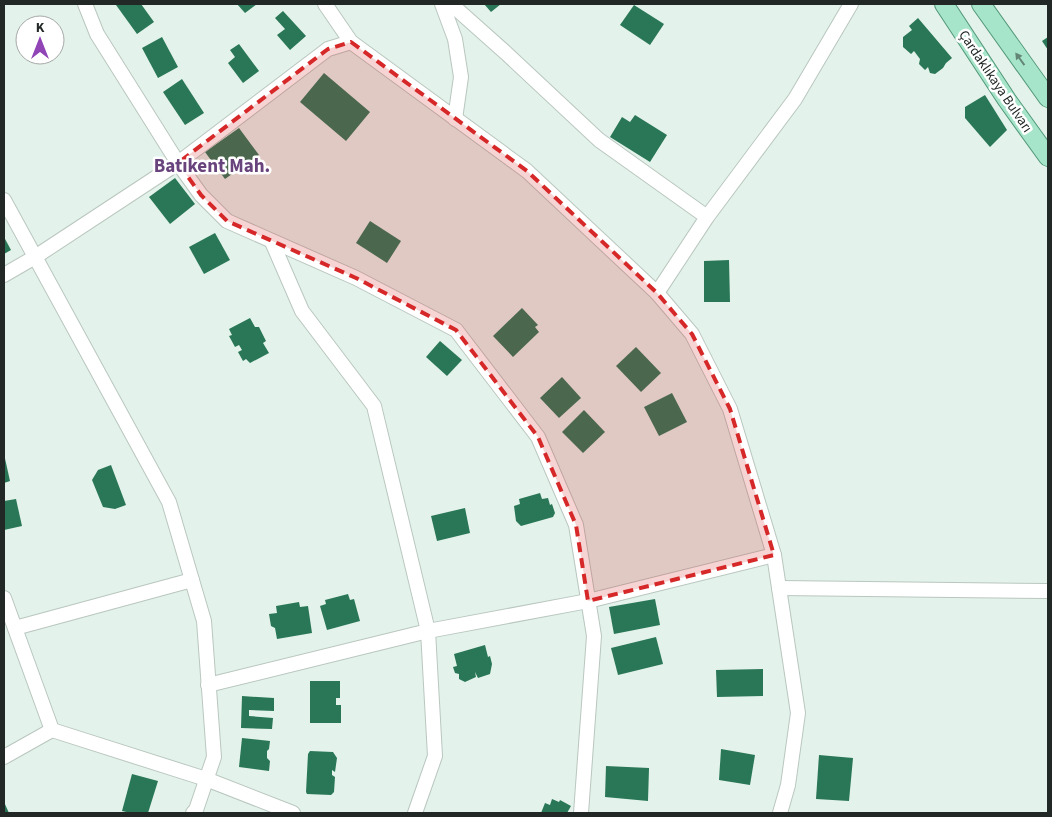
<svg xmlns="http://www.w3.org/2000/svg" width="1052" height="817" viewBox="0 0 1052 817" font-family="'Source Sans 3',sans-serif">
  <style>
    .building { fill: #297757 }
    .lines { fill: none; stroke-linecap: round; stroke-linejoin: round }
    .minor-casing { stroke: #b9c7bf; stroke-width: 16 }
    .major-casing { stroke: #519778; stroke-width: 20 }
    .minor { stroke: #fff; stroke-width: 14 }
    .major { stroke: #a6e5c9; stroke-width: 18 }
    .oneway { fill: #648677 }
    .marked { fill: #d62828; fill-opacity: 0.2; stroke: #d62828; stroke-width: 4; stroke-dasharray: 10 6; stroke-linejoin: round }
    .labels { text-anchor: middle; stroke-width: 5; stroke-linejoin: round; paint-order: stroke }
    .street-label { font-size: 14px; fill: #222825; stroke: #fff }
    .district-label { font-size: 19px; font-weight: bold; fill: #68437c; stroke: #fff }
  </style>
  <rect width="100%" height="100%" fill="#e3f2ea"/>
  <g class="building">
    <path d="M117,4H141L154,22L137,34L116,5Z"/>
    <path d="M237,4H257L245,13Z"/>
    <path d="M484,4H501L491,12Z"/>
    <path d="M634,5L664,24L650,45L620,25Z"/>
    <path d="M283,11L306,36L290,50L277,35L285,29L275,18Z"/>
    <path d="M918,18L952,58L946,63L943,68L935,74L930,73L928,67L925,70L919,64L920,59L914,51L911,54L903,47V37L912,30L909,26Z"/>
    <path d="M162,37L178,67L158,78L142,48Z"/>
    <path d="M1048,37V50L1042,41Z"/>
    <path d="M239,44L259,71L243,83L228,63L235,57L230,50Z"/>
    <path d="M324,73L370,112L346,141L300,102Z"/>
    <path d="M182,79L204,113L185,125L163,92Z"/>
    <path d="M985,95L1007,130L990,147L965,118V107Z"/>
    <path d="M635,115L667,135L650,162L610,137L622,117L630,122Z"/>
    <path d="M239,128L259,155L225,179L205,152Z"/>
    <path d="M175,178L195,204L170,224L149,197Z"/>
    <path d="M370,221L401,241L387,263L356,243Z"/>
    <path d="M215,233L230,260L204,274L189,247Z"/>
    <path d="M4,237L11,250L4,254Z"/>
    <path d="M729,260L730,302H704V261Z"/>
    <path d="M522,308L538,325L535,327L539,332L513,357L493,336Z"/>
    <path d="M250,318L255,327H259L266,341L263,343L269,353L250,363L246,359L243,361L238,352L242,350L239,345L235,347L229,336L232,335L229,329Z"/>
    <path d="M440,341L462,360L447,376L426,357Z"/>
    <path d="M636,347L661,373L641,392L616,366Z"/>
    <path d="M562,377L581,398L559,418L540,398Z"/>
    <path d="M672,393L687,422L659,436L644,407Z"/>
    <path d="M584,410L605,432L583,453L562,432Z"/>
    <path d="M4,454L10,481L4,483Z"/>
    <path d="M111,465L126,505L115,509L103,507L92,480L98,470Z"/>
    <path d="M540,493L542,499L548,498L550,505L552,504L555,513L553,517L521,526L516,521L514,506L520,504L519,499Z"/>
    <path d="M16,499L22,526L4,530V501Z"/>
    <path d="M465,508L470,533L437,541L431,516Z"/>
    <path d="M348,594L350,600L354,599L360,621L327,630L320,606L326,604L325,600Z"/>
    <path d="M655,599L660,625L614,634L609,607Z"/>
    <path d="M299,602L300,607L308,606L312,633L277,639L275,628L271,626L269,614L277,613L276,606Z"/>
    <path d="M656,637L663,664L618,675L611,648Z"/>
    <path d="M485,645L488,657L490,656L492,664L490,674L478,678L475,672L476,677L465,682L459,679V674L455,673L453,667L457,666L454,654Z"/>
    <path d="M763,669V696L717,697L716,670Z"/>
    <path d="M310,681H340V698H336V705H341V723H310Z"/>
    <path d="M242,696L274,698V711L249,710V716L273,718L272,729L241,728Z"/>
    <path d="M242,738L270,741L269,749L267,751V758L270,761L269,771L239,767Z"/>
    <path d="M721,749L755,755L750,785L719,780Z"/>
    <path d="M310,751L333,752L337,758L335,772L332,770V775L335,777L334,792L331,795L307,794L306,792L308,754Z"/>
    <path d="M819,755L853,758L849,801L816,799Z"/>
    <path d="M606,766L649,768L648,801L605,797Z"/>
    <path d="M132,774L158,781L148,813H131L122,811Z"/>
    <path d="M552,799L559,802L560,800L571,806L567,813H541L545,803L550,805Z"/>
    <path d="M4,802L9,813H4Z"/>
  </g>
  <g class="lines">
    <defs>
      <g id="minor">
        <path d="M85,4L97,34L178,163L201,195L227,221L356,278L456,330L538,437L576,525L594,636L581,813"/>
        <path d="M325,4L351,42L527,171L657,293L692,334L730,409L774,555L798,713L788,785L780,813"/>
        <path d="M442,4L455,39L461,77L455,119"/>
        <path d="M451,4L506,53L599,140L707,217L657,293"/>
        <path d="M4,200L169,502L204,621L214,757L196,810L193,813"/>
        <path d="M707,217L795,99L851,4"/>
        <path d="M272,242L302,311L374,406L428,631L435,756L415,813"/>
        <path d="M4,275L35,257L178,163L328,49L351,42"/>
        <path d="M779,588L1048,591"/>
        <path d="M4,598L52,730"/>
        <path d="M15,628L192,580"/>
        <path d="M208,685L428,631L588,601L774,555"/>
        <path d="M4,757L52,730L206,779L293,813"/>
      </g>
      <g id="major">
        <path d="M944,4L1007,100L1048,157"/>
        <path d="M981,4L1048,98"/>
      </g>
    </defs>
    <use href="#minor" class="minor-casing"/>
    <use href="#major" class="major-casing"/>
    <use href="#minor" class="minor"/>
    <use href="#major" class="major"/>
  </g>
  <defs><path id="oneway-solid" d="M-6-.8H1V-3.2L6.5 0L1 3.2V.8H-6Z" transform="scale(1.25)"/></defs>
  <use class="oneway" href="#oneway-solid" transform="translate(1020 59) rotate(-126)"/>
  <path class="marked" d="M351,42L527,171L657,293L692,334L730,409L774,555L588,601L576,525L538,437L456,330L356,278L227,221L201,195L178,163L328,49Z"/>
  <g class="labels">
    <g class="street-label">
      <text transform="translate(996 81) rotate(56)" y="5">Çardaklıkaya Bulvarı</text>
    </g>
    <g class="district-label">
      <text x="212" y="172">Batıkent Mah.</text>
    </g>
  </g>
  <rect width="1052" height="817" fill="none" stroke="#222825" stroke-width="10"/>
  <g transform="translate(40 40)"><circle r="24" fill="#ffffff" stroke="#a7a9a8"/>
  <path d="M0-4L9 19L0 12L-9 19Z" fill="#9044b6"/>
  <text y="-8" font-size="14" font-weight="bold" text-anchor="middle" fill="#222825">K</text>
  </g>
</svg>
